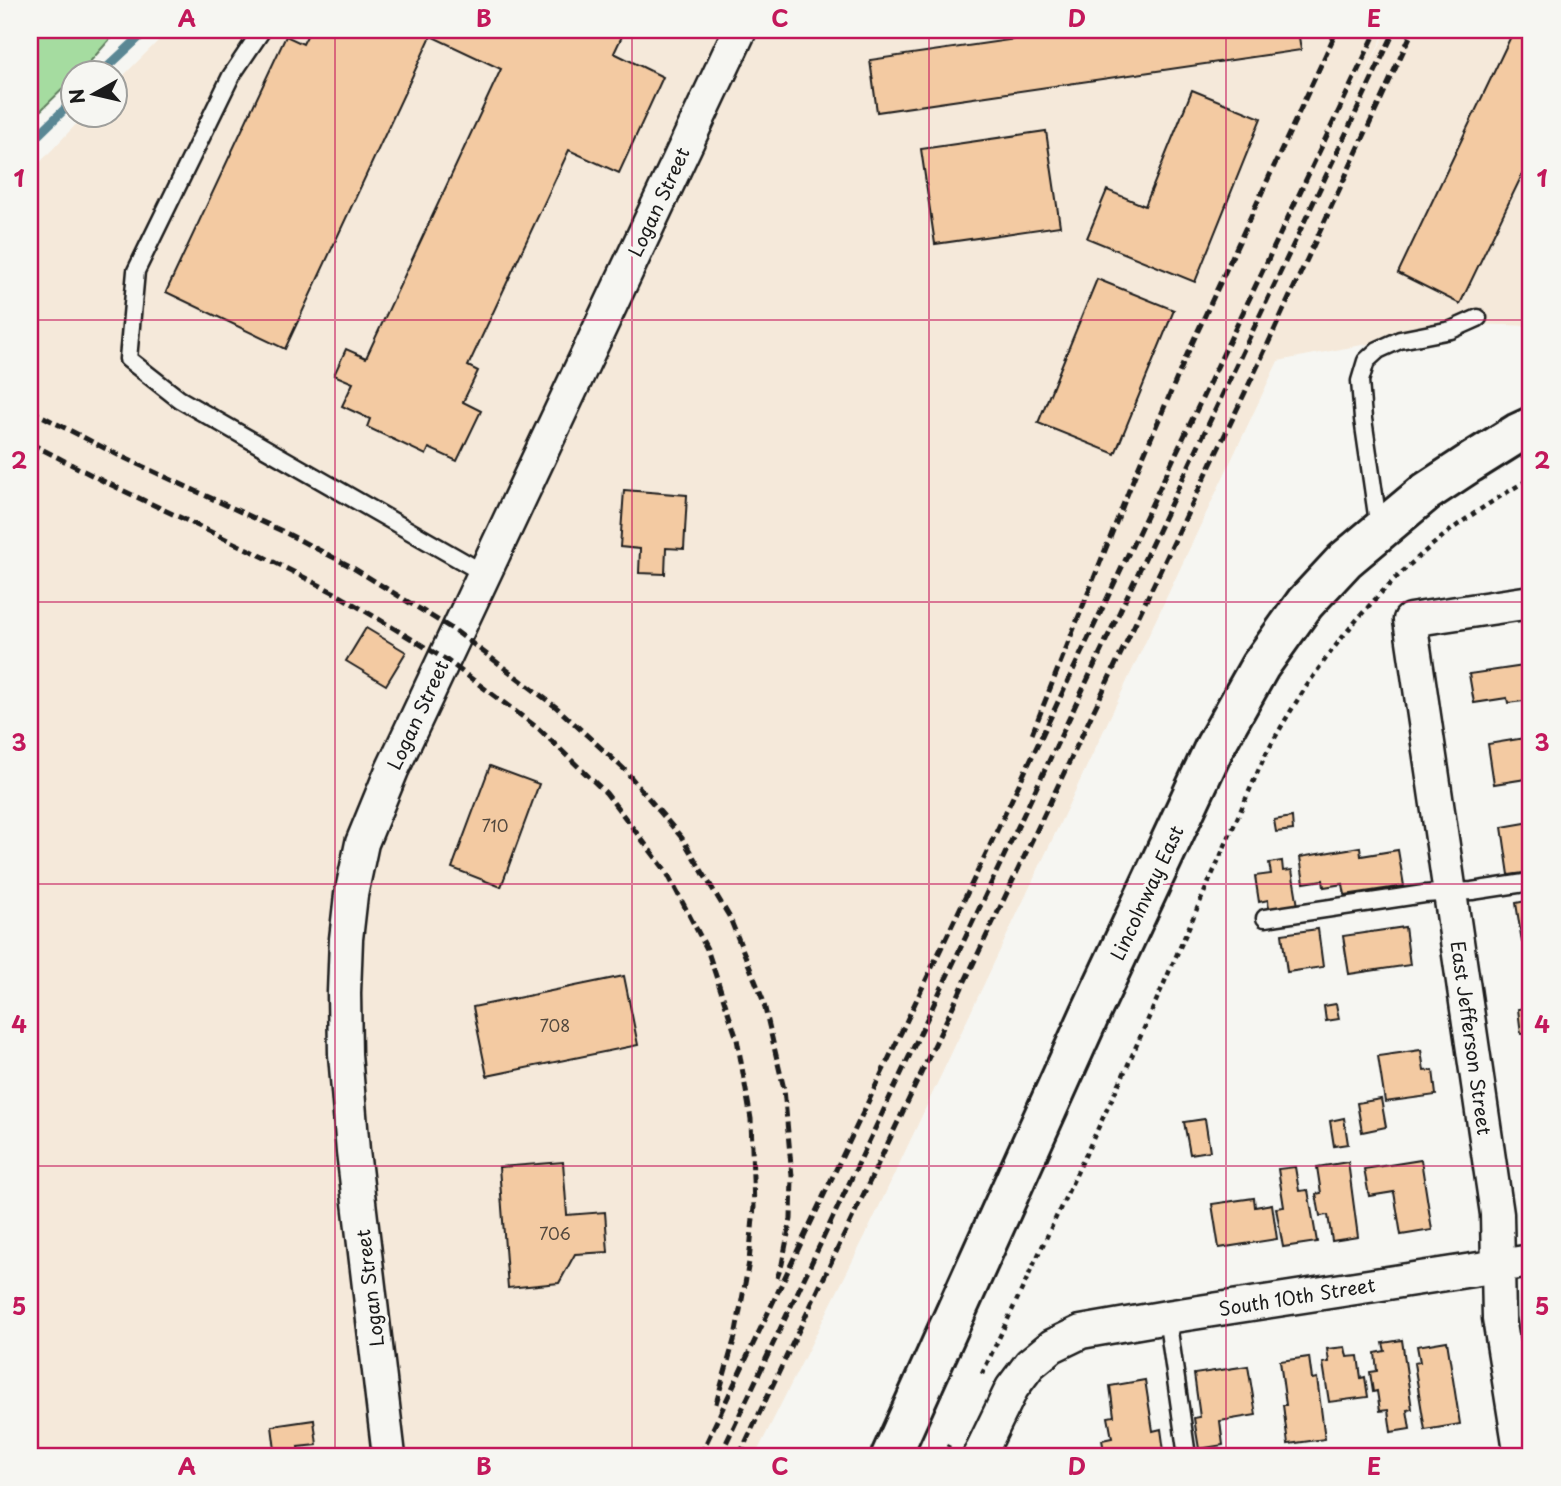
<svg xmlns="http://www.w3.org/2000/svg" width="1561" height="1486" viewBox="0 0 1561 1486" font-family="'Playpen Sans',sans-serif">
  <style>
    .built { fill: #f5e9da }
    .green { fill: #a5dca0; stroke: #607c5e; stroke-width: 2 }
    .lines { fill: none; stroke-linecap: round; stroke-linejoin: round }
    .stream { stroke: #5a8794; stroke-width: 9 }
    .building { fill: #f3caa2; stroke: #1c1c1c; stroke-width: 2 }
    .lane-casing { stroke: #1c1c1c; stroke-width: 21 }
    .street-casing { stroke: #1c1c1c; stroke-width: 37 }
    .highway-casing { stroke: #1c1c1c; stroke-width: 44 }
    .path { stroke: #1c1c1c; stroke-width: 4.5; stroke-dasharray: 5 5; stroke-linecap: butt }
    .lane { stroke: #f6f6f2; stroke-width: 16 }
    .street { stroke: #f6f6f2; stroke-width: 32 }
    .highway { stroke: #f6f6f2; stroke-width: 38 }
    .rail { stroke: #1c1c1c; stroke-width: 5; stroke-dasharray: 10 5; stroke-linecap: butt }
    .grid { fill: none; stroke: #c2185b; stroke-width: 2; stroke-opacity: 0.55 }
    .labels { text-anchor: middle; stroke-width: 7; stroke-linejoin: round; paint-order: stroke }
    .number-label { font-size: 16px; fill: #52483e }
    .street-label { font-size: 19px; fill: #1c1c1c; stroke: #f6f6f2 }
    .neatline { fill: none; stroke: #c2185b; stroke-width: 2.5 }
    .grid-label { font-size: 23px; text-anchor: middle; font-weight: bold; fill: #c2185b }
  </style>
  <rect width="100%" height="100%" fill="#f6f6f2"/>
  <filter id="ink" filterUnits="userSpaceOnUse"><feTurbulence type="fractalNoise" baseFrequency=".0143" numOctaves="2"/><feDisplacementMap in="SourceGraphic" scale="14" xChannelSelector="R" yChannelSelector="G"/><feConvolveMatrix kernelMatrix="1 2 1 2 8 2 1 2 1" color-interpolation-filters="sRGB"/></filter>
  <g filter="url(#ink)">
    <path class="built" d="M169,30H1386L1335,139L1387,30H1531V326L1444,323L1383,341L1278,361L868,1230L755,1456H30V173L84,116H116V83Z"/>
    <path class="green" d="M30,30H118L80,73L74,74L73,79L30,121Z"/>
    <g class="lines">
      <g class="stream">
        <path d="M100,74L147,30"/>
        <path d="M30,143L74,100"/>
      </g>
    </g>
    <g class="building">
      <path d="M310,30H625L614,53L663,77L619,173L569,150L468,366L478,371L463,402L481,411L457,461L429,448L426,455L367,427L370,419L342,406L353,383L334,375L346,349L366,358L501,69L431,36L285,349L166,292L286,36L303,44Z"/>
      <path d="M1078,30H1298L1301,50L877,112L870,60Z"/>
      <path d="M1514,30H1531V179L1522,175L1460,304L1398,273Z"/>
      <path d="M1192,90L1261,118L1195,282L1087,238L1107,190L1145,206Z"/>
      <path d="M1046,131L1060,226L935,244L921,149Z"/>
      <path d="M1097,279L1174,310L1115,454L1038,423Z"/>
      <path d="M624,490L687,495L684,549L666,548L665,574L639,573L640,549L620,547Z"/>
      <path d="M366,628L406,652L386,685L346,661Z"/>
      <path d="M1531,665V700L1508,703L1507,698L1474,703L1469,674Z"/>
      <path d="M1531,737V805H1530L1526,779L1494,784L1488,744Z"/>
      <path d="M490,766L539,784L501,887L452,868Z"/>
      <path d="M1292,817L1293,830L1276,832L1274,820Z"/>
      <path d="M1531,822V872L1509,875L1502,827Z"/>
      <path d="M1360,847L1361,856L1398,850L1404,886L1345,895L1343,884L1324,887L1323,880L1304,883L1300,857Z"/>
      <path d="M1282,861L1283,871L1292,870L1298,906L1269,911L1268,900L1259,902L1255,876L1271,874L1269,863Z"/>
      <path d="M1531,900V941L1522,942L1516,903Z"/>
      <path d="M1405,927L1410,965L1349,974L1343,936Z"/>
      <path d="M1318,929L1323,967L1287,972L1282,934Z"/>
      <path d="M624,976L638,1045L487,1076L473,1007Z"/>
      <path d="M1336,1004L1339,1019L1326,1021L1324,1006Z"/>
      <path d="M1531,1007V1033L1521,1034L1518,1009Z"/>
      <path d="M1421,1050L1424,1071L1433,1070L1436,1095L1385,1102L1378,1056Z"/>
      <path d="M1381,1099L1386,1127L1362,1132L1357,1103Z"/>
      <path d="M1344,1118L1348,1144L1334,1146L1330,1121Z"/>
      <path d="M1205,1119L1210,1151L1190,1154L1184,1122Z"/>
      <path d="M1421,1160L1432,1230L1401,1235L1394,1192L1369,1196L1364,1169Z"/>
      <path d="M563,1162L567,1215L605,1212L608,1252L575,1254L559,1283L508,1288L499,1167Z"/>
      <path d="M1348,1162L1358,1237L1332,1241L1328,1215L1320,1216L1316,1194L1321,1193L1317,1167Z"/>
      <path d="M1295,1167L1299,1191L1308,1190L1317,1242L1283,1247L1276,1208L1284,1207L1278,1169Z"/>
      <path d="M1254,1198L1255,1207L1272,1204L1277,1239L1219,1248L1212,1204Z"/>
      <path d="M1402,1340L1412,1409L1407,1410L1410,1429L1391,1432L1388,1410L1380,1411L1377,1391L1373,1392L1370,1372L1377,1371L1375,1353L1385,1351L1383,1343Z"/>
      <path d="M1447,1341L1460,1424L1425,1430L1414,1363L1420,1362L1417,1346Z"/>
      <path d="M1345,1347L1347,1357L1358,1356L1361,1378L1365,1377L1368,1397L1329,1402L1323,1363L1329,1362L1327,1349Z"/>
      <path d="M1309,1357L1312,1379L1317,1378L1325,1439L1288,1444L1283,1405H1286L1280,1361Z"/>
      <path d="M1248,1366L1256,1415L1220,1421L1223,1445L1199,1449L1194,1418L1200,1417L1194,1374Z"/>
      <path d="M1145,1380L1153,1431L1161,1429L1164,1451L1129,1456H1105L1102,1440L1112,1438L1108,1417L1114,1416L1110,1386Z"/>
      <path d="M314,1420L317,1445L298,1447L299,1456H230L275,1450L272,1426Z"/>
    </g>
    <g class="lines">
      <defs>
        <g id="lane">
          <path d="M262,30L231,76L136,271L128,359L179,399L485,574"/>
          <path d="M1379,529L1363,419L1360,381L1366,361L1378,350L1400,340L1451,330L1478,318"/>
          <path d="M1265,918L1424,894L1472,891L1531,882"/>
          <path d="M1167,1317L1187,1456"/>
        </g>
        <g id="street">
          <path d="M389,1456L353,1151L345,1054L344,993L346,939L351,895L362,843L392,770L740,30"/>
          <path d="M979,1456L1012,1388L1030,1364L1052,1346L1081,1332L1167,1317L1531,1261"/>
          <path d="M1521,1456L1499,1318L1497,1214L1410,620L1531,602"/>
        </g>
        <path id="highway" d="M891,1456L1090,1014L1215,746L1260,666L1305,603L1345,560L1426,492L1470,463L1518,433L1531,427"/>
      </defs>
      <use href="#lane" class="lane-casing"/>
      <use href="#street" class="street-casing"/>
      <use href="#highway" class="highway-casing"/>
      <g class="path">
        <path d="M982,1374L1126,1069L1263,760C1310,670 1370,593 1451,530C1476,511 1504,494 1531,478"/>
        <path d="M943,1456L949,1445"/>
      </g>
      <use href="#lane" class="lane"/>
      <use href="#street" class="street"/>
      <use href="#highway" class="highway"/>
      <g class="rail">
        <path d="M30,410L118,455L282,531L350,566L457,632L556,707L624,769L682,838L729,916L763,1000L784,1089L792,1176L791,1219L782,1264L777,1278"/>
        <path d="M30,443L105,482L264,557L335,593L445,659L539,729L606,793L666,871L707,949L737,1039L751,1119L754,1207L749,1262L735,1337L715,1407"/>
        <path d="M1032,734L1135,475L1189,350L1337,30"/>
        <path d="M700,1456L1377,30"/>
        <path d="M720,1456L1395,30"/>
        <path d="M739,1456L1260,361L1413,30"/>
      </g>
    </g>
  </g>
  <path class="grid" d="M335,30V1456M632,30V1456M929,30V1456M1226,30V1456M30,320H1531M30,602H1531M30,884H1531M30,1166H1531"/>
  <g class="labels">
    <g class="number-label">
      <text x="495" y="832">710</text>
      <text x="555" y="1032">708</text>
      <text x="555" y="1240">706</text>
    </g>
    <g class="street-label">
      <text transform="translate(659 202) rotate(-65)" y="7">Logan Street</text>
      <text transform="translate(418 715) rotate(-65)" y="7">Logan Street</text>
      <text transform="translate(1147 893) rotate(-65)" y="7">Lincolnway East</text>
      <text transform="translate(1471 1038) rotate(82)" y="7">East Jefferson Street</text>
      <text transform="translate(370 1288) rotate(-97)" y="7">Logan Street</text>
      <text transform="translate(1297 1297) rotate(-9)" y="7">South 10th Street</text>
    </g>
  </g>
  <rect width="1561" height="1486" fill="none" stroke="#f6f6f2" stroke-width="77"/>
  <g transform="translate(94 94) rotate(262)"><circle r="33" fill="#f6f6f2" stroke="#9f9f9c" stroke-width="2"/>
  <path d="M0-5L12 26L0 18L-12 26Z" fill="#1c1c1c"/>
  <text y="-10" font-size="19" font-weight="bold" text-anchor="middle" fill="#1c1c1c">N</text>
  </g>
  <rect x="38" y="38" width="1484" height="1410" class="neatline"/>
  <g class="grid-label">
    <text x="187" y="27">A</text>
    <text x="484" y="27">B</text>
    <text x="780" y="27">C</text>
    <text x="1077" y="27">D</text>
    <text x="1374" y="27">E</text>
    <text x="19" y="187">1</text>
    <text x="1542" y="187">1</text>
    <text x="19" y="469">2</text>
    <text x="1542" y="469">2</text>
    <text x="19" y="751">3</text>
    <text x="1542" y="751">3</text>
    <text x="19" y="1033">4</text>
    <text x="1542" y="1033">4</text>
    <text x="19" y="1315">5</text>
    <text x="1542" y="1315">5</text>
    <text x="187" y="1475">A</text>
    <text x="484" y="1475">B</text>
    <text x="780" y="1475">C</text>
    <text x="1077" y="1475">D</text>
    <text x="1374" y="1475">E</text>
  </g>
</svg>
